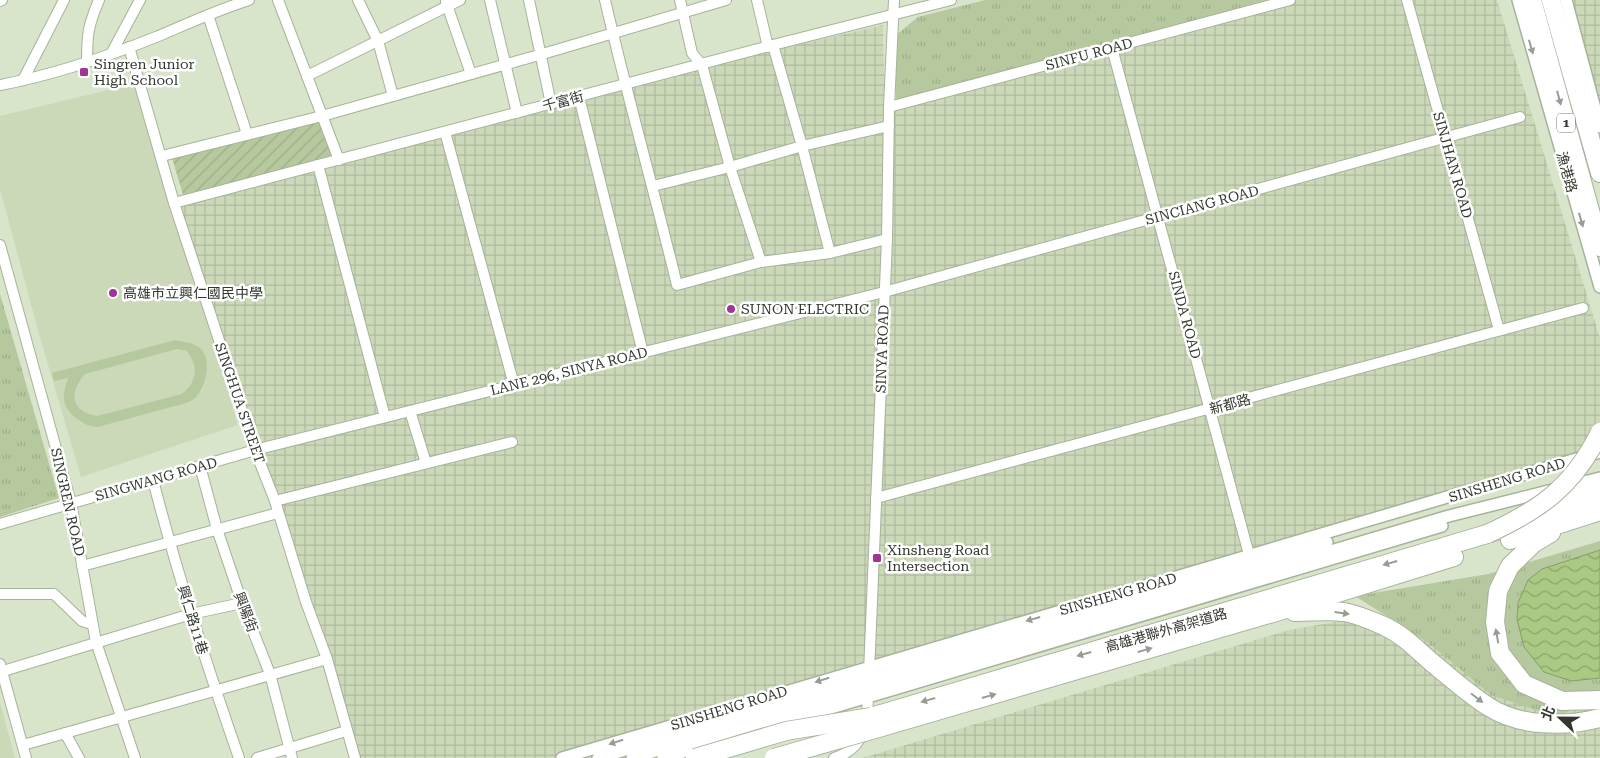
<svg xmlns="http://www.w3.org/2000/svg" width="1600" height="758" viewBox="0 0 1600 758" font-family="'Roboto Serif','Noto Sans TC',serif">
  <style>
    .built { fill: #cbd9b9 }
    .industrial { fill: url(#industrial-grid) }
    .grass { fill: #b6c99e; fill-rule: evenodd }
    .park { fill: url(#park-tufts) }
    .garden { fill: url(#garden-furrows) }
    .water { fill: url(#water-waves); stroke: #869e69 }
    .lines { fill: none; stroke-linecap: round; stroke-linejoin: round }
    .minor-casing { stroke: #a7b29a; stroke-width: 12 }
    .tertiary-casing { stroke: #a7b29a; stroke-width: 14 }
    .motorway-casing { stroke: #a7b29a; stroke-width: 20 }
    .minor { stroke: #fff; stroke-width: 10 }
    .tertiary { stroke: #fff; stroke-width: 11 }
    .motorway { stroke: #fff; stroke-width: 18 }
    .motorway-bridge-casing { stroke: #a7b29a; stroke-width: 20; stroke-linecap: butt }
    .motorway-bridge { stroke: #fff; stroke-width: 18 }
    .oneway { fill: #999c96 }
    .poi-dot { fill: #a13595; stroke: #fff; stroke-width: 2 }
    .labels { text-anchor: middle; stroke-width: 5; stroke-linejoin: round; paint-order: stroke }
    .shield { fill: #fff; stroke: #70746d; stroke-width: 1 }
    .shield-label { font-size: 12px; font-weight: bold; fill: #33382e }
    .street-label { font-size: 14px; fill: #33382e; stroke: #fff }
    .poi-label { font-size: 14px; fill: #33382e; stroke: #fff; text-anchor: start }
  </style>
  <defs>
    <pattern id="industrial-grid" width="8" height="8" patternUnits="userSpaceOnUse" patternTransform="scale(1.25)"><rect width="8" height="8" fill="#cbd9b9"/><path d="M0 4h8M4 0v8" fill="none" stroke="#afbb9f"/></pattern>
    <pattern id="park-tufts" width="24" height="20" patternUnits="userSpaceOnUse" patternTransform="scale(1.25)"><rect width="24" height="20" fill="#b6c99e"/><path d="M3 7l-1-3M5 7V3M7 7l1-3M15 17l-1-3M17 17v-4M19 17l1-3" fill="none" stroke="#9dad88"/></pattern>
    <pattern id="garden-furrows" width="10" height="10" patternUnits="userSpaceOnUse" patternTransform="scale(1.25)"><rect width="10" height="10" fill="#b6c99e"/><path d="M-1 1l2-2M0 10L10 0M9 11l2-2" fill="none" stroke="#9dad88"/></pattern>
    <pattern id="water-waves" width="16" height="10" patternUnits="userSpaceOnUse" patternTransform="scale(1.25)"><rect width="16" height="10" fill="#aac982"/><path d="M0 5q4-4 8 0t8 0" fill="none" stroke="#8ba46b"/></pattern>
  </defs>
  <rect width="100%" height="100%" fill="#d9e5cb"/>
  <g class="built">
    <path d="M133,84L178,222L238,425L81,477L39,334L0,189V116Z"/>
    <path d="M0,702L15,758H0Z"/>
  </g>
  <g class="industrial">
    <path d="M1266,0H1497L1600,338V454L562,758H355L174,203L625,85L883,25L887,219L889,107Z"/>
    <path d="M1566,0H1600V127Z"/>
    <path d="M1369,616L1458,621L1600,693V758H862L1289,630Z"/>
  </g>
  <path class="grass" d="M175,340C183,342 194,342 201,349C212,361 206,386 196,397C193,400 189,402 186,403L98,427C88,426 84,424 76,418C61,406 62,395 68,378L54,381L52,373ZM177,349L187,351C199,367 197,382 182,394L97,416C70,411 69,393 85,374Z"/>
  <g class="park">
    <path d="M985,0H1266L896,106V35L918,17Z"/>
    <path d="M0,294L59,498L0,517Z"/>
    <path d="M1600,541V696L1557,717L1491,695L1430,644L1355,596L1488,574Z"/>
  </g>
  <path class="garden" d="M319,121L334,157L184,198L172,158Z"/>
  <path class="water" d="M1600,550V678L1571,681L1544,672L1524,647L1517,619L1518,603L1528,580L1542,569Z"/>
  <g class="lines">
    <defs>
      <g id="minor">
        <path d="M278,0L339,160"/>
        <path d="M358,0L378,41L393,96"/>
        <path d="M490,0L517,113"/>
        <path d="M529,0L551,104"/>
        <path d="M605,0C627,96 654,190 677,285L761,262L830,253L887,239"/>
        <path d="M680,0L692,53L702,65L730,167L761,262"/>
        <path d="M757,0L768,47"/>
        <path d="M1407,0L1499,330"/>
        <path d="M0,1L2,0"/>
        <path d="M446,2L471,74"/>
        <path d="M208,15L247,134"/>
        <path d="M773,45L802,146L830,253"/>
        <path d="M129,47L174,203L255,450L275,501L306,602L327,659L355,758"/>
        <path d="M1112,48L1251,562"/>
        <path d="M111,54L140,0"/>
        <path d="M87,62C87,34 88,26 99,0"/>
        <path d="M307,76L460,0"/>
        <path d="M23,80L64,0"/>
        <path d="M0,85C54,75 106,57 156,37C187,24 217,10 249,0"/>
        <path d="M579,97L643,353"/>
        <path d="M889,107L1290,0"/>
        <path d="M445,132L514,385"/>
        <path d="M162,156L322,116L539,55L726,0"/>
        <path d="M318,165L385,417"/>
        <path d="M653,186L730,167L802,146L889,126"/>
        <path d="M174,203L773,45L951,0"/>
        <path d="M0,245L71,503L96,642L135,758"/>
        <path d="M410,411L426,463"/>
        <path d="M200,466L217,529L242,603L270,674L292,758"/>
        <path d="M153,480C177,574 207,666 239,758"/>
        <path d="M876,498L1583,308"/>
        <path d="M275,501L512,442"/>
        <path d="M0,524L255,450L884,292L1520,117"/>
        <path d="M82,566L278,513"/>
        <path d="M0,594H54L82,621L92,624"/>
        <path d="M0,664L26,758"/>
        <path d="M0,672L191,614L242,603"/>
        <path d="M869,673L887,239L889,107L894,0"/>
        <path d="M65,733L79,758"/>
        <path d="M23,745L327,659"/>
        <path d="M257,758L346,731"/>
        <path d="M834,758C867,748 868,720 868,690"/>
      </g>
      <g id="tertiary">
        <path d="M1518,0L1600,287"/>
        <path d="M1566,0L1600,127"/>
        <path d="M1559,497L1600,487"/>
        <path d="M562,758C907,654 1254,555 1600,452"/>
        <path d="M598,758L1327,542"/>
        <path d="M632,758L1449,516L1600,478"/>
        <path d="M663,758L1442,526"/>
      </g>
      <g id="motorway">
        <path d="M1532,0L1600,247"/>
        <path d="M1551,0L1600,173"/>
        <path d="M1551,533L1534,543L1510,566L1498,591L1495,622L1500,653L1524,684L1562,701L1600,700"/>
        <path d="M1510,540L1600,511"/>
        <path d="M1294,612C1309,612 1329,610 1344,612C1355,614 1373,621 1384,626C1404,635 1418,651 1435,665C1452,679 1470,695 1489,707C1521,727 1565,727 1600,718"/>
        <path d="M871,717L1487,534L1600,498"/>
        <path d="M875,729L1276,612L1454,557"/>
      </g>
    </defs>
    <use href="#minor" class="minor-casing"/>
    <use href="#tertiary" class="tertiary-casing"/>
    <use href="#motorway" class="motorway-casing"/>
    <use href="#minor" class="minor"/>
    <use href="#tertiary" class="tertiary"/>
    <use href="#motorway" class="motorway"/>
    <defs>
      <g id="motorway-bridge">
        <path d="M1487,534C1540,510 1574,486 1600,432"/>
        <path d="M695,758L786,731L871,717"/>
        <path d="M774,758L875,729"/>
      </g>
    </defs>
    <use href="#motorway-bridge" class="motorway-bridge-casing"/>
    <use href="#motorway-bridge" class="motorway-bridge"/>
  </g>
  <defs><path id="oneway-solid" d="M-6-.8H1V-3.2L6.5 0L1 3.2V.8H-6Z" transform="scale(1.25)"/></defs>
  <g class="oneway">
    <use href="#oneway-solid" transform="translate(1531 47) rotate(74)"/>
    <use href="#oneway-solid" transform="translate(1559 98) rotate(75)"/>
    <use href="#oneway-solid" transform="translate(1581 220) rotate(74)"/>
    <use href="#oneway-solid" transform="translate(1390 563) rotate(164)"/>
    <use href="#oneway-solid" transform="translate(1342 613) rotate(8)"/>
    <use href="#oneway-solid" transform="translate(1033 619) rotate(164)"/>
    <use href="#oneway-solid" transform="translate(1497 636) rotate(-100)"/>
    <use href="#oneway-solid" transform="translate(1145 650) rotate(-16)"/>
    <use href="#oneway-solid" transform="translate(1084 654) rotate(164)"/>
    <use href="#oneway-solid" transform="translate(822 680) rotate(163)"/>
    <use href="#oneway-solid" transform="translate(989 696) rotate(-16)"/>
    <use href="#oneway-solid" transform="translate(1477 698) rotate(37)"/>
    <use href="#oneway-solid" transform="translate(928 700) rotate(164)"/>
    <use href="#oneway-solid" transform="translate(616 742) rotate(163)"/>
  </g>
  <g class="poi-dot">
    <rect x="79" y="67" width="10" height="10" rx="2.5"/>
    <circle cx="113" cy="293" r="5"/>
    <circle cx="731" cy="309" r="5"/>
    <rect x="872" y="553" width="10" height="10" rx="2.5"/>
  </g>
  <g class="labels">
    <rect class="shield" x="1557" y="113.5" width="18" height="19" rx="4"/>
    <g class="shield-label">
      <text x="1566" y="127">1</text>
    </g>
    <g class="street-label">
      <text transform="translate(1089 54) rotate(-15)" y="5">SINFU ROAD</text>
      <text transform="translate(563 101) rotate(-15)" y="5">千富街</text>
      <text transform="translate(1453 165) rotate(74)" y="5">SINJHAN ROAD</text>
      <text transform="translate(1567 172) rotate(74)" y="5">漁港路</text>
      <text transform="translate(1202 205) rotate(-15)" y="5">SINCIANG ROAD</text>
      <text transform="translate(1185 315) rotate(75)" y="5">SINDA ROAD</text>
      <text transform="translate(882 349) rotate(-88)" y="5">SINYA ROAD</text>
      <text transform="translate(569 371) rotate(-14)" y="5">LANE 296, SINYA ROAD</text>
      <text transform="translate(240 403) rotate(71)" y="5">SINGHUA STREET</text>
      <text transform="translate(1230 404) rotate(-15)" y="5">新都路</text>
      <text transform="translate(156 479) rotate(-16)" y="5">SINGWANG ROAD</text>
      <text transform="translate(1507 480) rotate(-17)" y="5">SINSHENG ROAD</text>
      <text transform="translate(68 502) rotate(77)" y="5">SINGREN ROAD</text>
      <text transform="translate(1118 594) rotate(-16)" y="5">SINSHENG ROAD</text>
      <text transform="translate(246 612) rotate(69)" y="5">興陽街</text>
      <text transform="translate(193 620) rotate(73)" y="5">興仁路11巷</text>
      <text transform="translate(1166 630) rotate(-16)" y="5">高雄港聯外高架道路</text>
      <text transform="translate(729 708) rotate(-17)" y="5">SINSHENG ROAD</text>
    </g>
    <g class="poi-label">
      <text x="94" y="69">Singren Junior<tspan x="94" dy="16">High School</tspan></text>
      <text x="123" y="298">高雄市立興仁國民中學</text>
      <text x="741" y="314">SUNON ELECTRIC</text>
      <text x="887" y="555">Xinsheng Road<tspan x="887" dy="16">Intersection</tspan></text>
    </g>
  </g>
  <g transform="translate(1560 718) rotate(292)" stroke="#ffffff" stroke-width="4" paint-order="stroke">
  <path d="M0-4L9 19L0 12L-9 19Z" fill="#33382e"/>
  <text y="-8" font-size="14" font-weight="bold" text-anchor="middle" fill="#33382e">北</text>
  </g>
</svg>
